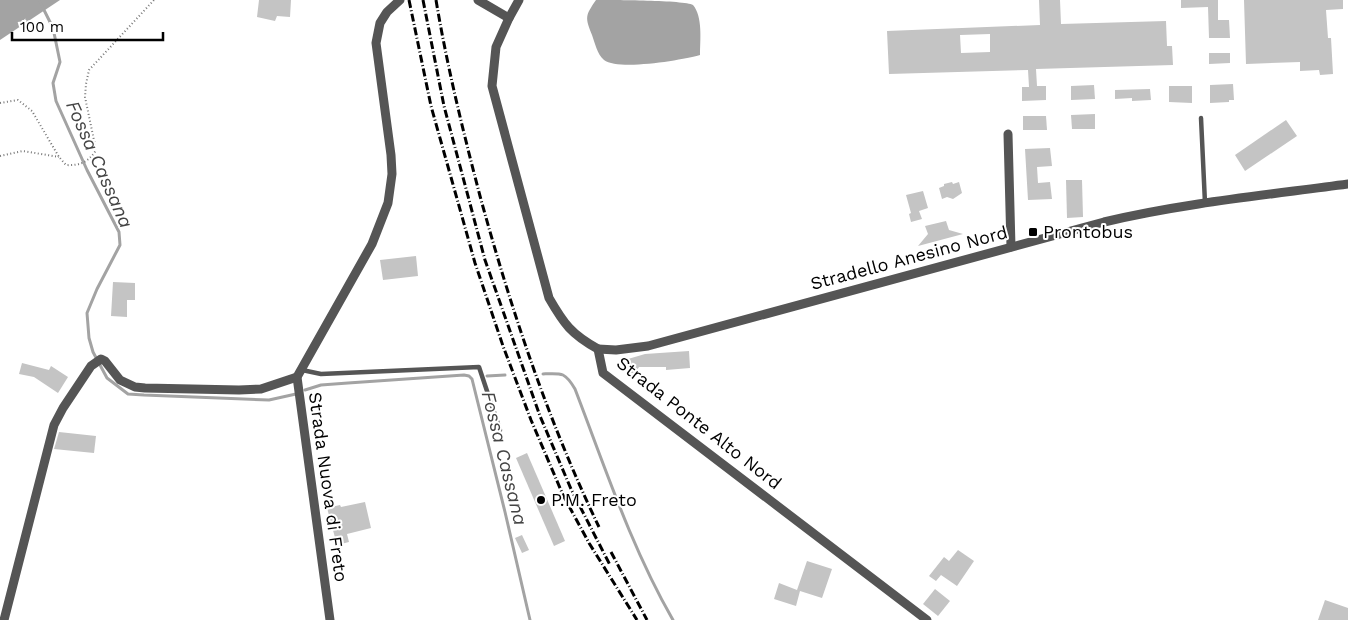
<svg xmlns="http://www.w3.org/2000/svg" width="1348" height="620" viewBox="0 0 1348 620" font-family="'Work Sans',sans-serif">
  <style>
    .water { fill: #a3a3a3 }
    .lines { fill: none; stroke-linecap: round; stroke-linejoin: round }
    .stream { stroke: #a3a3a3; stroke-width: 3 }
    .building { fill: #c4c4c4; fill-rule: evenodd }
    .path { stroke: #777; stroke-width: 2; stroke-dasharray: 1 2.5; stroke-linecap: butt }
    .service { stroke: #555; stroke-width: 4.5 }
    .minor { stroke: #555; stroke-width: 9 }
    .rail { stroke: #000; stroke-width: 3; stroke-dasharray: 8 2.5 1 2.5; stroke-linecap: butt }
    .poi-dot { fill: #000; stroke: #fff; stroke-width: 2 }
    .labels { text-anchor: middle; stroke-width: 4; stroke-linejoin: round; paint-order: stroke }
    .poi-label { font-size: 18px; fill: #000; stroke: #fff; text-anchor: start }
    .street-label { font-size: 18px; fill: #000; stroke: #fff }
    .water-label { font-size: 19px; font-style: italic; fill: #444; stroke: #fff }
  </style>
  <rect width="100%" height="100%" fill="#fff"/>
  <g class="water">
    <path d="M0,0H60L0,40Z"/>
    <path d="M596,0C612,0 684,0 693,5C703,17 700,40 700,55C682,60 619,71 604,60C597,54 595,43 592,35C585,17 585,16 596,0Z"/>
  </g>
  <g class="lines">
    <g class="stream">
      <path d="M39,0L53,28L60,62L53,83L56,101L87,170L119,232L120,245L97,289L87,313L89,338L93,352L107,378L128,394L144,395L269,400L296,394"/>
      <path d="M543,374C562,373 565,372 575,389C605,467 631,547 673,620"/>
      <path d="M487,376L505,375"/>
      <path d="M305,390L321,385L348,383L464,375L469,376L472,379L505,512L530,620"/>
    </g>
  </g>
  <g class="building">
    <path d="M259,0H291L290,17L277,16L275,21L257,17Z"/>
    <path d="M1039,0H1060L1061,24L1166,21L1167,46H1172L1173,65L1036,69L1037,86H1046V100L1022,101V87H1029L1028,70L889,74L887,31L1040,25ZM990,34V52L961,53L960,35Z"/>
    <path d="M1181,0H1218V20H1229L1230,38H1209L1208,7L1181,8Z"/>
    <path d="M1244,0H1343V9L1326,10L1328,38H1331L1333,74L1320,75L1319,70L1300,71V62L1246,64Z"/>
    <path d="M1209,53H1230V63L1209,64Z"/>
    <path d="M1233,84L1234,100H1229V102L1210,103V85Z"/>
    <path d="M1094,85L1095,99L1071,100V86Z"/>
    <path d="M1169,86H1192V103L1169,102Z"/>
    <path d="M1150,89L1151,100L1132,101V98L1115,99V90Z"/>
    <path d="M1095,114V129H1072L1071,115Z"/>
    <path d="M1023,116H1046L1047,130H1023Z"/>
    <path d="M1286,120L1297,136L1245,171L1235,155Z"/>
    <path d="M1050,148L1052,166L1037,167L1038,183L1050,182L1052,199L1028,200L1025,149Z"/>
    <path d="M1066,180H1082L1083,217L1067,218Z"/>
    <path d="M952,182L953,184L959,182L962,193L953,199L947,197L942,199L939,188L944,186V184Z"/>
    <path d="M923,191L928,208L919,211L922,219L911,222L909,214L911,213L906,195Z"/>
    <path d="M946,221L949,230L963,234L918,246L928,234L925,226Z"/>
    <path d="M416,256L418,276L383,280L380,260Z"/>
    <path d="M113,282L135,283V300H127V317L111,316Z"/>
    <path d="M689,351L690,368L666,370V367H639L635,373H630L625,369V362L628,359L645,354Z"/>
    <path d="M22,363L49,370L51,366L68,377L58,393L34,377L19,374Z"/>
    <path d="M59,432L96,436L94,453L54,449Z"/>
    <path d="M527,453L565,541L554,546L516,458Z"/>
    <path d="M365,502L371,528L347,534L349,542L337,545L327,508L340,505L341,507Z"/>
    <path d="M522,535L529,550L522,553L515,538Z"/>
    <path d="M958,550L974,561L957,586L941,575L936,581L929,576L944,557L949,561Z"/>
    <path d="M807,561L832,569L822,598L800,591L796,606L774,599L779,583L797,590Z"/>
    <path d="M935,589L950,601L938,616L923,604Z"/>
    <path d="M1325,600L1348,608V620H1318Z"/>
  </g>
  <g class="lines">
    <g class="path">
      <path d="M0,103L18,100L32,111L59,157L66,165C79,166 89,162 96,150L85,97L86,84L89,70L154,0"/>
      <path d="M0,156L23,151L59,157"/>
    </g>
    <g class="service">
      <path d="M1201,118L1205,203"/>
      <path d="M302,370L321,374L479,367L500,430"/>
    </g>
    <g class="minor">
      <path d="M478,0L509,18"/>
      <path d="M519,0L509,18L496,47L492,86L549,298C564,324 571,334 598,349L603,373L927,620"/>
      <path d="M1008,134L1011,247"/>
      <path d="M598,349L616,350L648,346L1104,222C1184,203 1267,195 1348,184"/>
      <path d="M4,620L54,425L63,408L91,366L101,359L105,361L120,380L135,387L145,388L239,390L261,389L297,377"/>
      <path d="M330,620L297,377L372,244L388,203L392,174L391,155L376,43L380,23L387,12L400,0"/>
    </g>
    <g class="rail">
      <path d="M409,0L431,106L475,263L503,346L531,420L563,495L589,543L637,620"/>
      <path d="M423,0L444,106L485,260L540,416L571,489L610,565"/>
      <path d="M436,0C447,66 463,131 480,196C511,309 548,421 599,527"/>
      <path d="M611,552L647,620"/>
    </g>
  </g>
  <g class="poi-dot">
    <rect x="1028" y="227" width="10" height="10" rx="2.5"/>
    <circle cx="541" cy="500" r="5"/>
  </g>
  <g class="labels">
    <g class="poi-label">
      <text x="1043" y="238">Prontobus</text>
      <text x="551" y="506">P.M. Freto</text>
    </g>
    <g class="street-label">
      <text transform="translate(909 258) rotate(-15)" y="6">Stradello Anesino Nord</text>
      <text transform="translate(699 423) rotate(38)" y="6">Strada Ponte Alto Nord</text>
      <text transform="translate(328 487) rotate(82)" y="6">Strada Nuova di Freto</text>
    </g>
    <g class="water-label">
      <text transform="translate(100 164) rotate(66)" y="7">Fossa Cassana</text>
      <text transform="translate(505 458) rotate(76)" y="7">Fossa Cassana</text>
    </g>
  </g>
  <path d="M12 32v8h151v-8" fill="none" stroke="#000000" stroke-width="2.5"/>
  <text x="20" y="32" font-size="15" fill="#000000" stroke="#ffffff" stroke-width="4" paint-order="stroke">100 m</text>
</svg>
